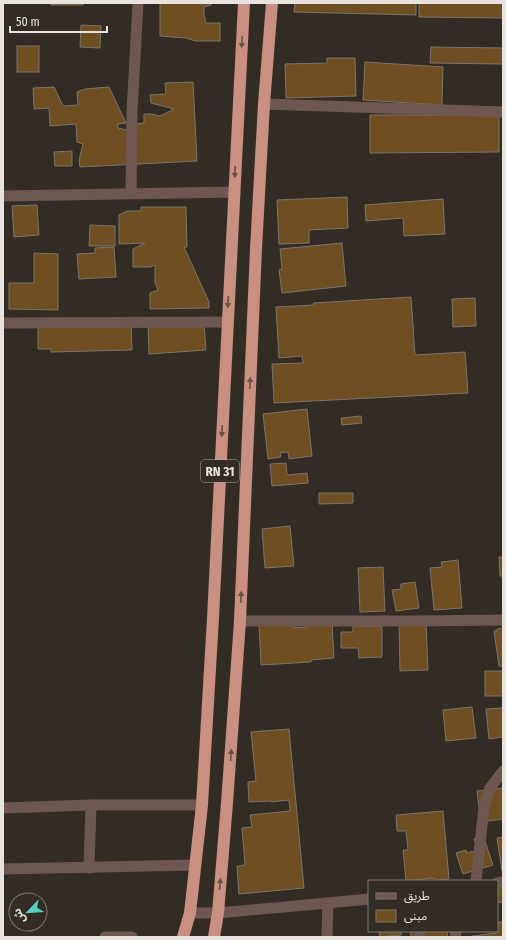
<svg xmlns="http://www.w3.org/2000/svg" width="506" height="940" viewBox="0 0 506 940" font-family="'Fira Sans Condensed','Noto Sans Arabic',sans-serif">
  <style>
    .building { fill: #6f4f22; stroke: #7c746b }
    .lines { fill: none; stroke-linecap: round; stroke-linejoin: round }
    .street { stroke: #6f5751; stroke-width: 11 }
    .highway { stroke: #c98f81; stroke-width: 12 }
    .oneway { fill: #674f45 }
    .labels { text-anchor: middle; stroke-width: 3; stroke-linejoin: round; paint-order: stroke }
    .shield { fill: #322c25; stroke: #b1ada7; stroke-width: 1 }
    .shield-label { font-size: 13px; font-weight: bold; fill: #e7e4df }
  </style>
  <rect width="100%" height="100%" fill="#322c25"/>
  <g class="building">
    <rect x="51" y="3" width="32" height="2"/>
    <path d="M160,3H211V5L204,7V15L206,23H220V41H195L186,38L160,36Z"/>
    <path d="M295,3H416V15L294,12Z"/>
    <path d="M419,3H503V18L419,17Z"/>
    <path d="M81,25L101,26L100,48L80,47Z"/>
    <rect x="17" y="46" width="22" height="26"/>
    <path d="M431,47L503,48V64L430,63Z"/>
    <path d="M327,58H355L356,96L286,98L285,64L327,63Z"/>
    <path d="M365,62L443,67L442,105L363,100Z"/>
    <path d="M193,82L197,161L80,167L79,160L83,144L77,142L76,124L50,126L49,108L34,109L33,88L54,87L63,106L78,105L77,92L85,89L109,87L126,123L118,124V128L131,131L133,124L144,123V114H151L160,116L174,109L151,103L150,95L166,94L165,83Z"/>
    <path d="M370,115H499V152L370,153Z"/>
    <path d="M72,151V166H55L54,152Z"/>
    <path d="M347,197L348,228L309,230V243L279,244L277,200Z"/>
    <path d="M443,199L445,234L404,236L403,218L366,221L365,205Z"/>
    <path d="M37,205L39,235L14,237L12,206Z"/>
    <path d="M141,207H186L187,247H184L209,302V308L150,309V293L158,290L155,283V265L150,267H133V249L145,243L119,244V215L127,211H141Z"/>
    <path d="M90,225L115,226V246H89Z"/>
    <path d="M342,243L346,286L282,293L279,270L282,269L280,249Z"/>
    <path d="M114,247L116,277L79,279L77,254L95,253V248Z"/>
    <path d="M34,253L58,254V310L9,309V283H34Z"/>
    <path d="M411,297L415,355L465,352L468,393L274,403L272,364L303,363L302,356L279,358L276,307L314,305L313,303Z"/>
    <path d="M475,298L476,326L453,327L452,299Z"/>
    <path d="M131,321L132,350L51,352V349H38V323Z"/>
    <path d="M204,322L206,350L149,354L148,325Z"/>
    <path d="M307,409L312,456L289,459L288,452L280,453L281,457L268,459L263,414Z"/>
    <path d="M361,416L362,423L342,425L341,418Z"/>
    <path d="M286,463L287,475L307,473L308,483L272,486L270,464Z"/>
    <path d="M319,493H353V503L319,504Z"/>
    <path d="M290,526L294,566L265,568L262,529Z"/>
    <path d="M499,557H503V576H500Z"/>
    <path d="M458,560L462,608L434,610L430,568L442,567L441,562Z"/>
    <path d="M383,567L385,611L360,612L358,568Z"/>
    <path d="M415,582L419,608L396,611L392,590L401,589V584Z"/>
    <path d="M293,622L294,628L307,627V624L332,623L334,658L311,660V662L261,665L259,624Z"/>
    <path d="M426,622L428,670L400,671L399,623Z"/>
    <path d="M353,626H382V657L359,658L358,648H341V632H353Z"/>
    <path d="M503,628V666H499L494,631H497V629Z"/>
    <rect x="485" y="671" width="18" height="25"/>
    <path d="M472,707L476,738L446,741L443,710Z"/>
    <path d="M503,708V737L489,739L486,709Z"/>
    <path d="M289,729L304,888L239,894L237,866L245,865L242,828L252,827L250,815L290,811L289,800L271,802V801L249,802L248,782L256,781L251,732Z"/>
    <path d="M503,788V819L481,822L477,791Z"/>
    <path d="M443,811L449,879L434,881V878L406,881L403,850H408L406,831H397L396,815Z"/>
    <path d="M483,835L493,865L463,874L456,853L466,850L467,853L478,850L474,839Z"/>
    <path d="M503,837V871H502L497,838Z"/>
    <path d="M497,883H503V902L497,903Z"/>
    <path d="M497,922H503V937H472V936L496,933Z"/>
    <path d="M379,931H401V935L380,937Z"/>
    <path d="M410,931H447L448,937H411Z"/>
  </g>
  <g class="lines">
    <g class="street">
      <path d="M264,104L503,112"/>
      <path d="M131,193L132,112L138,3"/>
      <path d="M3,196L235,192"/>
      <path d="M3,323L227,322"/>
      <path d="M240,621H415L503,620"/>
      <path d="M3,808L91,805H202"/>
      <path d="M89,868L91,805"/>
      <path d="M3,869L195,865"/>
      <path d="M476,881L484,807L490,788L503,771"/>
      <path d="M497,883L503,882"/>
      <path d="M328,903L369,899"/>
      <path d="M190,913H218L328,903L327,937"/>
      <path d="M455,931L456,937"/>
      <path d="M105,937H132"/>
      <path d="M419,937L420,931"/>
    </g>
    <g class="highway">
      <path d="M183,937L190,913L202,805L213,618L244,3"/>
      <path d="M214,937L218,913L227,803L240,621L256,249L264,104L272,3"/>
    </g>
  </g>
  <defs><path id="oneway-solid" d="M-6-.8H1V-3.2L6.5 0L1 3.2V.8H-6Z"/></defs>
  <g class="oneway">
    <use href="#oneway-solid" transform="translate(242 42) rotate(93)"/>
    <use href="#oneway-solid" transform="translate(235 172) rotate(93)"/>
    <use href="#oneway-solid" transform="translate(228 302) rotate(93)"/>
    <use href="#oneway-solid" transform="translate(250 383) rotate(-87)"/>
    <use href="#oneway-solid" transform="translate(222 431) rotate(93)"/>
    <use href="#oneway-solid" transform="translate(241 597) rotate(-87)"/>
    <use href="#oneway-solid" transform="translate(231 755) rotate(-86)"/>
    <use href="#oneway-solid" transform="translate(220 884) rotate(-85)"/>
  </g>
  <g class="labels">
    <rect class="shield" x="201" y="460" width="38" height="22" rx="3"/>
    <g class="shield-label">
      <text x="220" y="476">RN 31</text>
    </g>
  </g>
  <rect width="506" height="940" fill="none" stroke="#e7e4df" stroke-width="8"/>
  <rect x="368" y="880" width="130" height="52" fill="#322c25" stroke="#7a766f"/>
  <rect x="376" y="893" width="20" height="6" fill="#6f5751" stroke="#7a766f"/>
  <text x="404" y="900" font-size="12" fill="#e7e4df">طريق</text>
  <rect x="376" y="910" width="20" height="12" fill="#6f4f22" stroke="#7a766f"/>
  <text x="404" y="920" font-size="12" fill="#e7e4df">مبنى</text>
  <g transform="translate(28 912) rotate(245)"><circle r="19" fill="#322c25" stroke="#7a766f"/>
  <path d="M0-3L7 15L0 10L-7 15Z" fill="#58cec0"/>
  <text y="-6" font-size="11" font-weight="bold" text-anchor="middle" fill="#e7e4df">ش</text>
  </g>
  <path d="M10 26v6h97v-6" fill="none" stroke="#e7e4df" stroke-width="2"/>
  <text x="16" y="26" font-size="12" fill="#e7e4df" stroke="#322c25" stroke-width="3" paint-order="stroke">50 m</text>
</svg>
